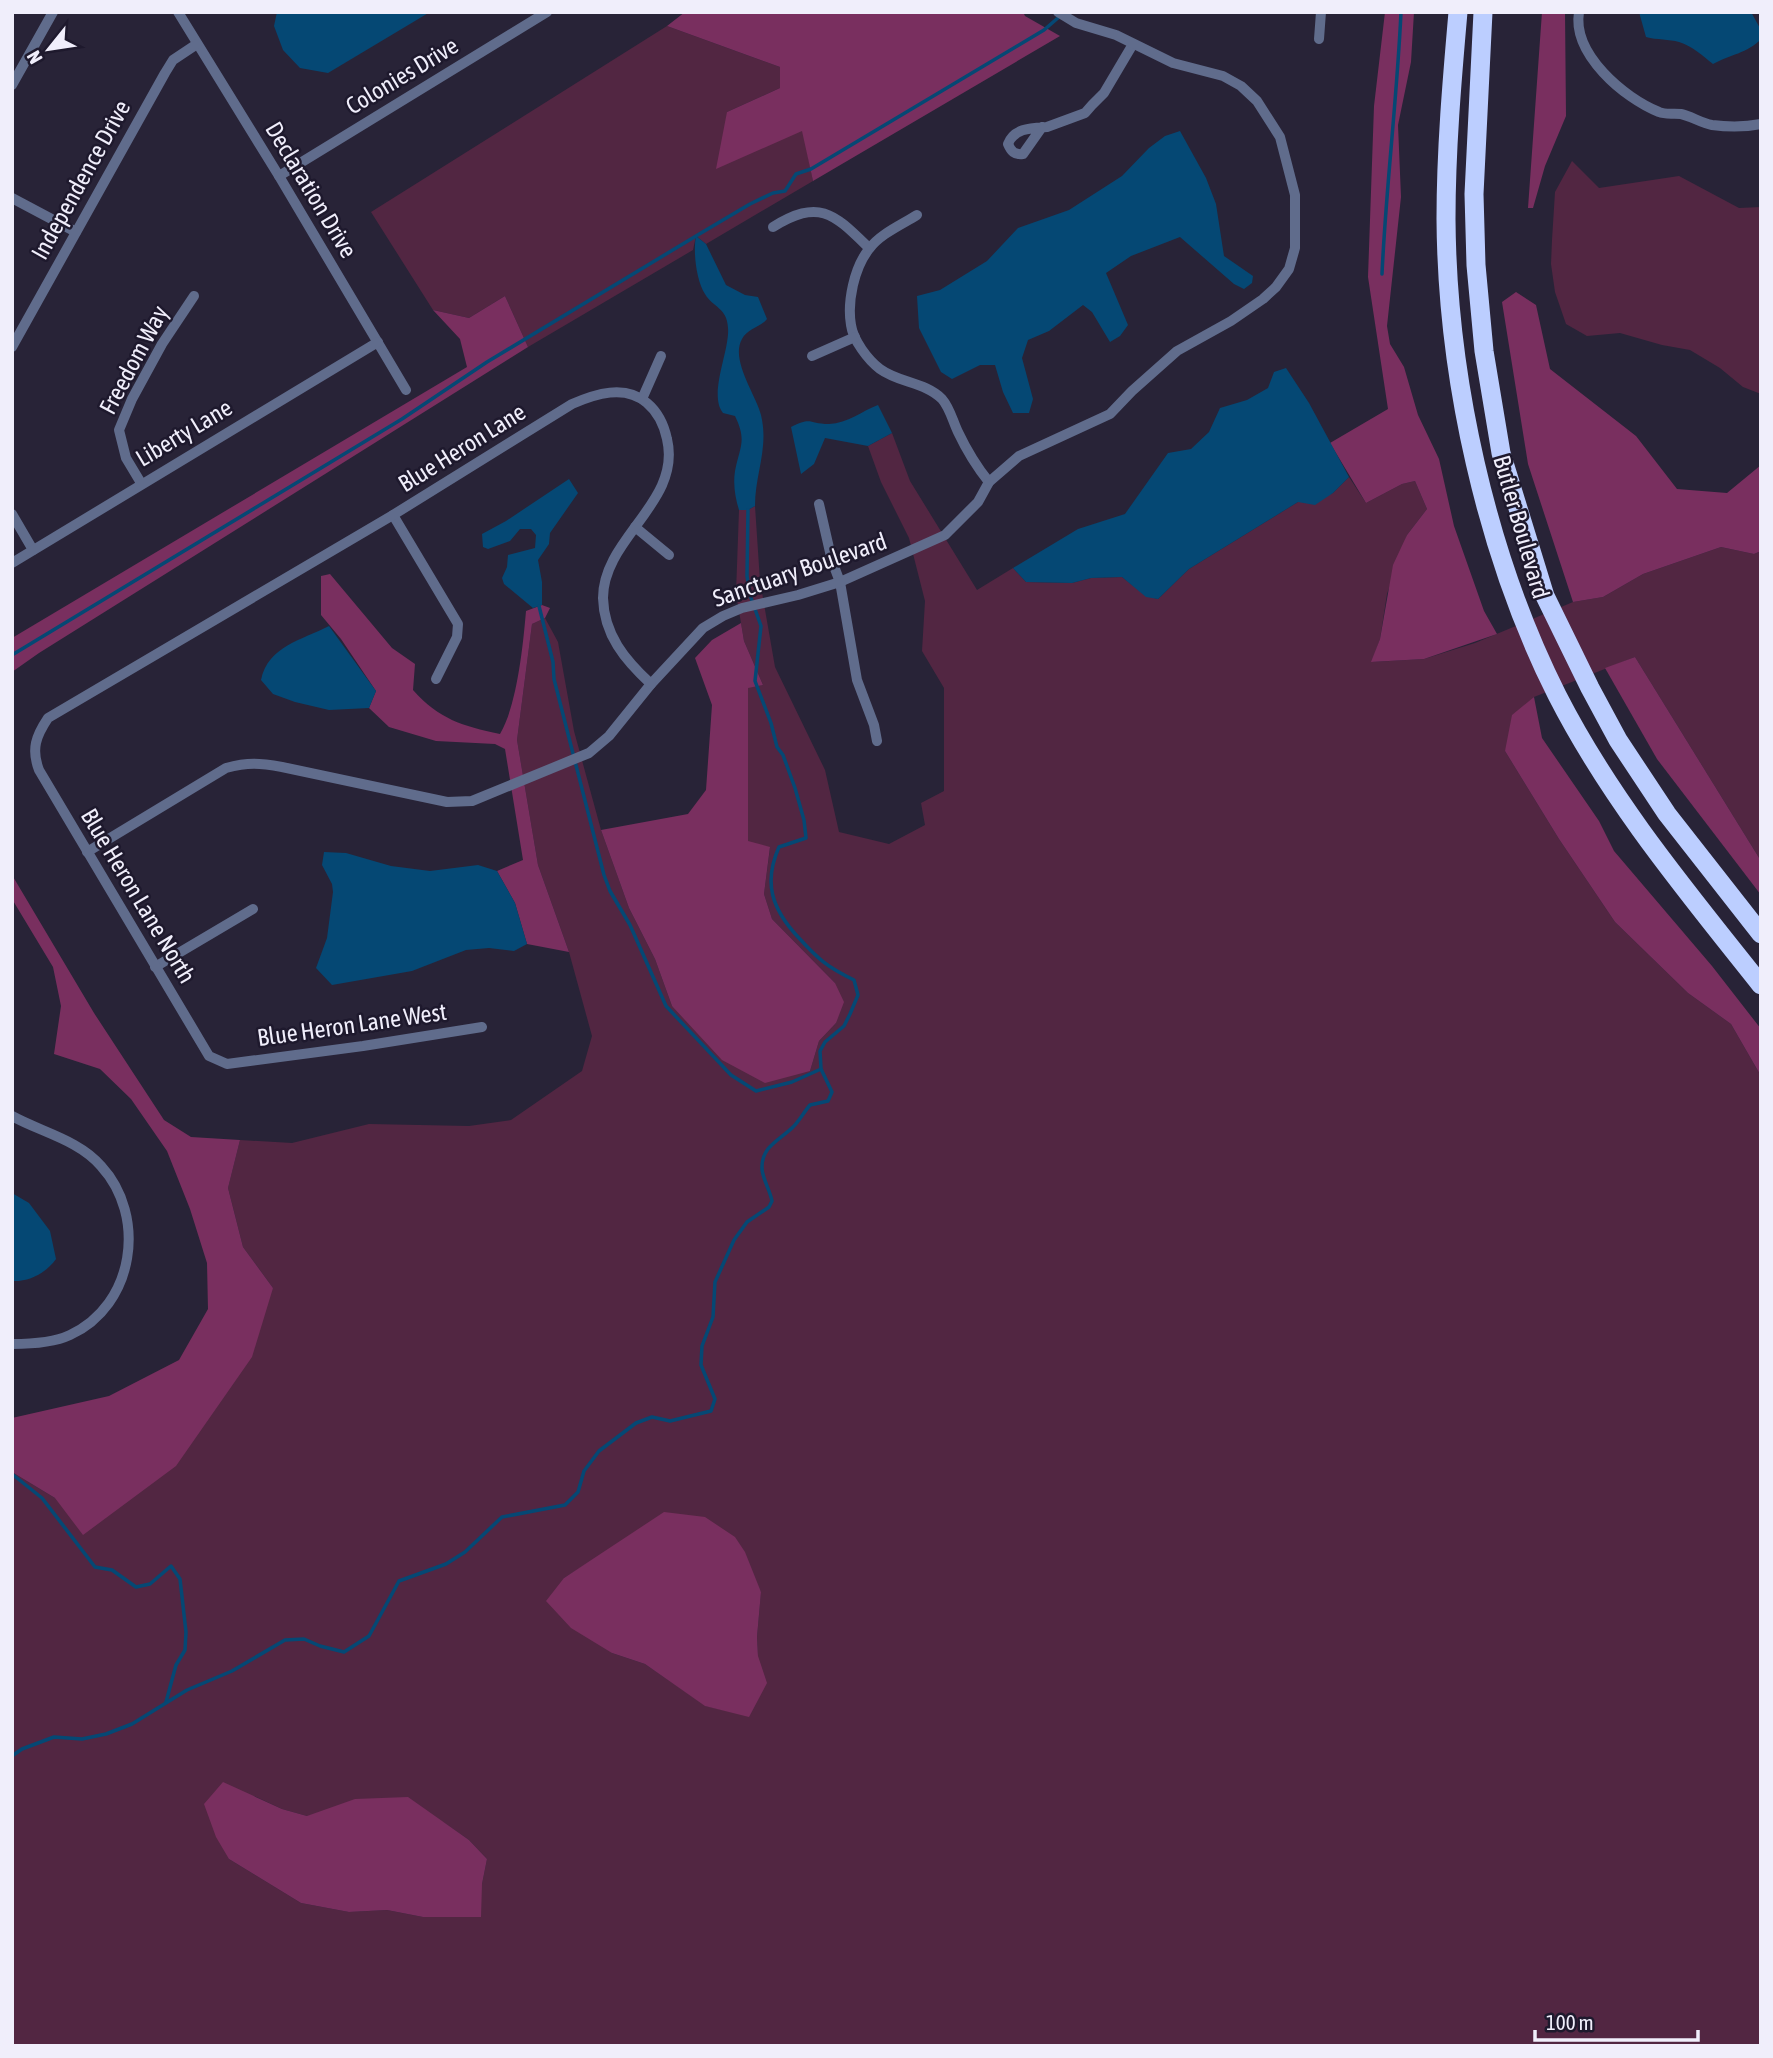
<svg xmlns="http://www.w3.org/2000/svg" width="1773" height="2058" viewBox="0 0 1773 2058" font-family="'Asap Condensed',sans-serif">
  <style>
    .green { fill: #522642; fill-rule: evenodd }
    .forest { fill: #792f5f }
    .water { fill: #054874 }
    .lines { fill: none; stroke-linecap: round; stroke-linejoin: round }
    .stream { stroke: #054874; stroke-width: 3.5 }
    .street { stroke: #606c8c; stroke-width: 10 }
    .highway { stroke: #bcceff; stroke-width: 19 }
    .labels { text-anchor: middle; stroke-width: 5; stroke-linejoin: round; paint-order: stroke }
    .street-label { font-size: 24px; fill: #f0eefb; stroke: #1e192d }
  </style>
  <rect width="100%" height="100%" fill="#282337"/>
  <g class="green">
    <path d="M667,26L780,67V88L727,112L803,131L813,181L706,244L696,236L693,250L528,347L505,296L469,318L433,310L371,212Z"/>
    <path d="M1572,161L1599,188L1679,176L1739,208L1761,207V394L1743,387L1720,368L1690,350L1662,345L1620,333L1587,336L1566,324L1555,292L1551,264L1552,240L1555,192Z"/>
    <path d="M892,433L910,481L977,590L1013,568L1026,582L1072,583L1091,578L1122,577L1146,596L1158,599L1189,569L1298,502L1333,493L1349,477L1366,503L1402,484L1415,481L1427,509L1407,535L1387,594L1380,639L1372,662L1424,659L1475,643L1573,602L1603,597L1643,574L1721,547L1754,554L1761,551V861L1635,657L1534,697L1505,751L1559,839L1615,922L1688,993L1731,1024L1761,1076V2046H12V1472L55,1498L273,1288L243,1247L228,1188L240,1140L292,1143L369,1124L469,1126L511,1120L582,1071L592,1036L569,952L538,865L517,740L532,624L545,618L558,642L574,731L601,830L629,908L655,959L672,1006L810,1071L819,1041L836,1023L835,983L772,919L764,894L770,848L748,842V687L763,685L744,641L736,593L739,510H748L755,506L760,581L775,667L825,770L839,832L889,844L925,825L921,803L944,791V688L922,651L925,601L909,538L881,482L868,446ZM607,1551L761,1591L757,1637L758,1656L749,1716L706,1706L645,1664L612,1653L564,1578ZM254,1796L282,1809L307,1816L443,1822L469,1840L487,1859L482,1884L423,1917L387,1910L349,1912L301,1903L229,1859Z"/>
  </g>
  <g class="forest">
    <path d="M685,12H1023L1025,16L1060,36L813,181L802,131L716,169L727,112L780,88V67L667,26Z"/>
    <path d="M1385,12H1414L1411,62L1398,125L1401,197L1387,326L1390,344L1404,367L1418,415L1439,459L1454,526L1484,611L1497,634L1424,659L1371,662L1380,639L1393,565L1407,535L1427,509L1415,481L1402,484L1366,503L1330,443L1388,409L1368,277L1374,106Z"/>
    <path d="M1542,12H1565L1566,116L1545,166L1533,208H1528Z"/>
    <path d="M1516,292L1536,305L1550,369L1636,436L1677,489L1727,493L1761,465V551L1754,554L1721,547L1643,574L1603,597L1573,602L1528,464L1502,302Z"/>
    <path d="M505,296L528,347L39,653L12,672V638L467,367L460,339L433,310L469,318Z"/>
    <path d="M330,574L392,648L415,664L413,690C439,719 462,726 500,734C517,705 523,646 526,611L542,605L550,608L545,618L532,624L517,740L538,865L569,952L527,944L515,903L497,871L523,860L505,749L495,744L436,741L389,727L369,708L376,691L341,639L321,615V576Z"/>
    <path d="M741,623L744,641L763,685L748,688V841L770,847L764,894L772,919L835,983L844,1002L836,1023L819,1041L810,1071L765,1083L722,1060L672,1006L655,959L629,908L601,830L688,814L706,790L712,705L695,658L712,640Z"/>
    <path d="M1635,657L1761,861V895L1657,759L1605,668Z"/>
    <path d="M1534,697L1542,738L1599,821L1614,851L1712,966L1761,1029V1076L1731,1024L1688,993L1615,922L1559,839L1505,751L1512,715Z"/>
    <path d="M12,875L94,1013L164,1120L191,1137L240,1140L228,1188L243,1247L273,1288L252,1357L176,1466L83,1535L55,1498L12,1472V1418L109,1396L179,1360L208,1309L207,1263L190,1209L167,1151L131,1099L100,1069L54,1054L61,1006L53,967L12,899Z"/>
    <path d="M664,1512L705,1517L735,1537L745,1552L761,1592L757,1637L758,1656L767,1683L749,1717L705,1706L645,1664L612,1653L571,1628L546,1601L564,1578Z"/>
    <path d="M223,1782L282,1809L307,1816L355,1799L408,1797L469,1840L487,1859L482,1884L481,1917H423L387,1910L349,1912L301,1903L229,1859L216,1837L204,1804Z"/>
  </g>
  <g class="water">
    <path d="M277,12H430L328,73L300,68L283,50L274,26Z"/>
    <path d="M1639,12H1751L1761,30V39C1748,53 1729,55 1713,64C1703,56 1692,46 1679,42C1669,39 1657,40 1646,37Z"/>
    <path d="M1180,131L1206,178L1216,204L1224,256L1253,276L1252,283L1244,289L1234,284L1180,237L1131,256L1106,273L1128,325L1120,336L1110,342L1092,312L1083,305L1049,331L1028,340L1022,358L1033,399L1029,413H1013L1003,392L995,365H980L952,379L941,372L919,328L917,296L940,290L987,261L1018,228L1069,210L1122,176L1149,148L1165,136Z"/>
    <path d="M696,236L706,244L726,285L745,295L758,297L767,319C761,327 747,329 742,339C730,360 756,395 761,415C769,448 755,474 755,506L748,510H739C735,497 733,484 735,471C740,446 747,441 735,416L723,413C708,395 730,350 728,328C727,307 713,308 705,294C696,280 693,251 696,236Z"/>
    <path d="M1286,368L1309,403L1349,477L1333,493L1315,505L1298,502L1189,569L1158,599L1146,597L1122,577L1091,578L1072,583L1026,582L1013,568L1078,529L1125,514L1168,453L1191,449L1209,432L1220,408L1247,400L1268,388L1274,372Z"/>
    <path d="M878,405L892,433L868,446L825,438L814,464L801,474L791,427C812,416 809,424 829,424C848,423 862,411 878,405Z"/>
    <path d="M569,479L578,493L550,533L549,544L538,560L542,582V605L533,608L504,584L502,578L507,567L508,555L535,548L536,535L531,529H520L510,541L488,549L483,547L482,534L506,521Z"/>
    <path d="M329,626L376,691L369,708L329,710L295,702L273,694L261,680C268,646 302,640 329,626Z"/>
    <path d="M324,852L346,853L391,866L430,871L478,865L497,871L515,903L527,944L514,951L489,948L466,950L412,971L332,985L316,968L327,938L333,892L332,884L322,865Z"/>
    <path d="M12,1193L29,1203L50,1231L56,1259C46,1273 29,1282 12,1281Z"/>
  </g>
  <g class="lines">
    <g class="stream">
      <path d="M1382,274C1386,186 1397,100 1401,12"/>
      <path d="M539,606L553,662L554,679L604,875L610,891L630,925L666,1006L731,1075L756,1091L792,1082L821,1069"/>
      <path d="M12,655L402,419L487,362L696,236L750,204L773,193L785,191L796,174L811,169L1044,30L1059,17"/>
      <path d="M12,1474L42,1498L95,1567L112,1570L136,1587L150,1584L171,1566L180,1579L186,1632L185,1650L176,1665L166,1702"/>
      <path d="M12,1756L22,1749L54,1737L82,1739L106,1734L132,1724L187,1690L232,1671L285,1640L304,1639L320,1646L344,1652L369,1636L399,1581L446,1564L465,1552L502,1517L565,1505L578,1492L584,1471L599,1451L636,1423L652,1417L670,1421L711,1411L715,1399L701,1365L702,1346L713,1317L715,1282L734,1240L747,1222L769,1207L772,1201C770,1190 763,1180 762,1169C761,1146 780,1140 793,1127C799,1121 804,1112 810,1105L828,1101L832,1092L821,1069L820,1051L825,1042L844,1026L850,1014L858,995L854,980C827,967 818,959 798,937C772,909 763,883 779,847L806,838L804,820L795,788L783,755L777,747L771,723L755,681L761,626L750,595L747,576L748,510"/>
    </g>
    <g class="street">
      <path d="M178,12L279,176L406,390"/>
      <path d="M1579,12C1572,54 1624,98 1659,112C1666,115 1673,113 1681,114C1691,116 1701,123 1712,125C1727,127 1746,127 1761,124"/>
      <path d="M1319,39L1321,12"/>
      <path d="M12,85L53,12"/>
      <path d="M1042,127L1023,154C1014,155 1011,151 1008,144C1014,128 1031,128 1047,127L1085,113L1092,105L1104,93L1133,44"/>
      <path d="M279,176L547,12"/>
      <path d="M12,198L76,232"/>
      <path d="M917,215C901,225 880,234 869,249C854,268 847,302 851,325C853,340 868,360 880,369C899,383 925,382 942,399C950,408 953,422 958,432C967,451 976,466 989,482"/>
      <path d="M773,227C820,198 834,214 869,248"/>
      <path d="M12,347L165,73L173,60L197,44"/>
      <path d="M812,356L855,337"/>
      <path d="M642,399L661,356"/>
      <path d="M141,483L126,458L119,430L132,399L162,344L194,296"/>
      <path d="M819,504L832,561L840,582L857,680L874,725L877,741"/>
      <path d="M12,514L33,550"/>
      <path d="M393,515L458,624L457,637L436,679"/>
      <path d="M635,527L669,555"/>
      <path d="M12,563L378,342"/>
      <path d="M87,852L226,768C248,762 260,763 282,767L447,802L472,801L589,753L609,736L651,684L703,628L723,616L742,608L798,595L840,582L945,535L978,502L989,482L1019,456L1110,414L1132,391L1177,351L1231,321L1263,299L1276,287L1289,269L1295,248V195L1280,137L1257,101L1241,86L1223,76L1173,63L1116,35L1076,23L1058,12"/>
      <path d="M155,967L253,909"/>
      <path d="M482,1027L363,1046L227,1064L209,1056L39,770C31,749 36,736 48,718L393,515L572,404C595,394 625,384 647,403C659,413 664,425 667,439C682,502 603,538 603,598C604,635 625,660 651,684"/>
      <path d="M12,1116C41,1132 79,1140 101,1166C147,1216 135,1305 70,1335C53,1343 31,1344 12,1344"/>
    </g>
    <g class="highway">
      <path d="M1458,12C1452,80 1446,150 1446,219C1447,376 1486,554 1557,695C1611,801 1688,893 1761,985"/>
      <path d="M1483,12L1474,194L1476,265L1484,351L1501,453L1545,596L1590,688L1618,740L1667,814L1761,934"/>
    </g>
  </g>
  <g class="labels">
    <g class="street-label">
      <text transform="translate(402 76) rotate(-31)" y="8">Colonies Drive</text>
      <text transform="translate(81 180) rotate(-61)" y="8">Independence Drive</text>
      <text transform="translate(311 190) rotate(59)" y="8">Declaration Drive</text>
      <text transform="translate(134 360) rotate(-62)" y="8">Freedom Way</text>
      <text transform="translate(184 433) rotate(-31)" y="8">Liberty Lane</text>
      <text transform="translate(462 448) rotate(-32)" y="8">Blue Heron Lane</text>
      <text transform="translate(1521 527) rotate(74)" y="8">Butler Boulevard</text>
      <text transform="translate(800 570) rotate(-19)" y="8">Sanctuary Boulevard</text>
      <text transform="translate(138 896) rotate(59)" y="8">Blue Heron Lane North</text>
      <text transform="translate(352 1025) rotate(-8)" y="8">Blue Heron Lane West</text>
    </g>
  </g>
  <rect width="1773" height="2058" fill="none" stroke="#f0eefb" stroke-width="28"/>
  <g transform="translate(49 49) rotate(240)" stroke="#1e192d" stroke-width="5" paint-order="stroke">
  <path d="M0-5L12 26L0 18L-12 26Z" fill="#f0eefb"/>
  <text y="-10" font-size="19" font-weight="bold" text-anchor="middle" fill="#f0eefb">N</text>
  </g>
  <path d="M1535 2030v10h163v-10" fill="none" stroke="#f0eefb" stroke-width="3.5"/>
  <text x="1546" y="2030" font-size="21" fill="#f0eefb" stroke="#1e192d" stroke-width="5" paint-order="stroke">100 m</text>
</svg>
